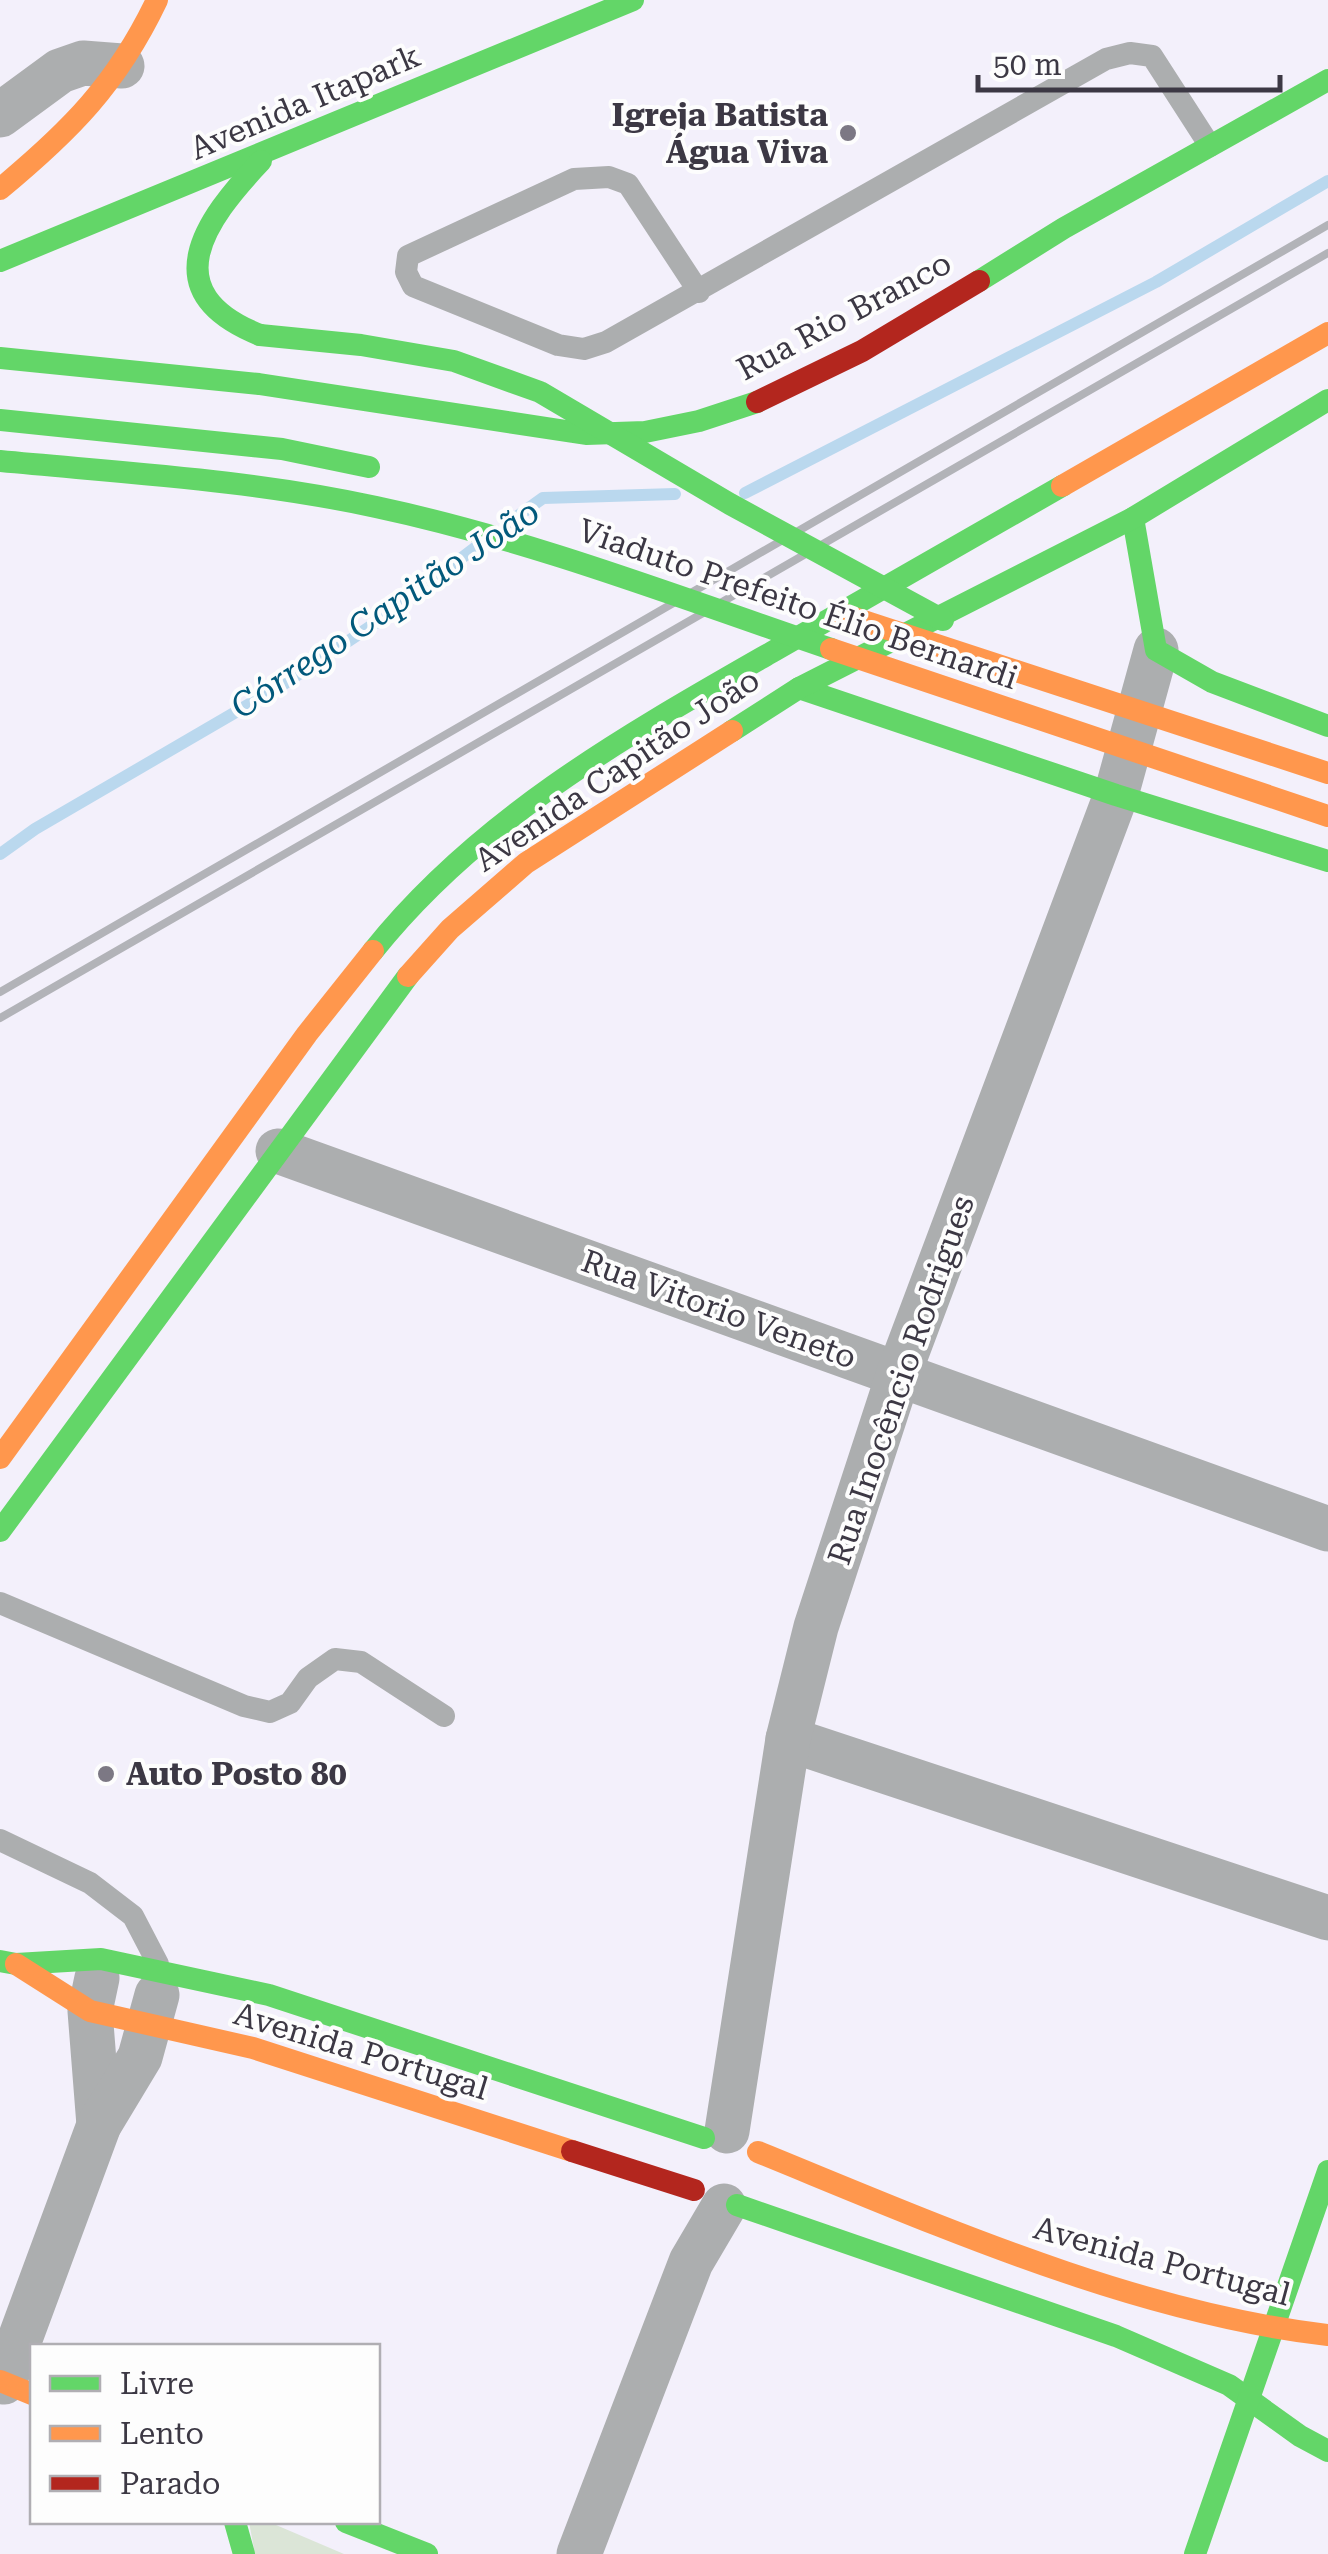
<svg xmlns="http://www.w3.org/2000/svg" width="1328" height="2554" viewBox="0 0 1328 2554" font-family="'Roboto Serif',serif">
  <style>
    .green { fill: #dbe5d7 }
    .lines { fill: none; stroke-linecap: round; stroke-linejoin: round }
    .stream { stroke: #bad8ee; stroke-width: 12 }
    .lane { stroke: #acaeaf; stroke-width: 22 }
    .street { stroke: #acaeaf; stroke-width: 45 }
    .fast { stroke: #63d668; stroke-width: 22 }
    .slow { stroke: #ff974d; stroke-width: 22 }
    .jam { stroke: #b3261e; stroke-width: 22 }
    .rail { stroke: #b2b3b8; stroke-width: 8 }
    .fast-bridge { stroke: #63d668; stroke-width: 22 }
    .slow-bridge { stroke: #ff974d; stroke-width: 22 }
    .poi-dot { fill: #7c7884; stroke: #fdfdfd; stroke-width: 4 }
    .labels { text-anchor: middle; stroke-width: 8; stroke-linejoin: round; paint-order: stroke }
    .street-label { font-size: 32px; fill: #3c3844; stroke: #fdfdfd }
    .poi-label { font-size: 32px; font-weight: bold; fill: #3c3844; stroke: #fdfdfd; text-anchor: end }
    .water-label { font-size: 35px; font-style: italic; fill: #02597b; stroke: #fdfdfd }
  </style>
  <rect width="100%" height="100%" fill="#f3f0fb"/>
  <path class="green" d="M249,2522H269L344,2554H255Z"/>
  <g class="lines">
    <g class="stream">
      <path d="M745,493L1156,282L1328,181"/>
      <path d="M508,523L543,498L675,494"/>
      <path d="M0,854L35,829L284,684L386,616L476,547"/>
    </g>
    <g class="lane">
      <path d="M699,292L628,184L609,177L574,179L408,256L406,272L413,286L558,345L584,349L606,342L1106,59L1130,53L1152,56L1210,146"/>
      <path d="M0,1603L244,1706L270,1712L290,1703L308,1678L335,1659L361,1662L444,1716"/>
      <path d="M0,1840L90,1883L133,1916L158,1964"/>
    </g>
    <g class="street">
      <path d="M0,115L60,71L83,63L122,66"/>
      <path d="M278,1151L1328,1529"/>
      <path d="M788,1739L1328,1918"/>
      <path d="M97,1978L90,2011L99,2125"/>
      <path d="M727,2131L788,1739L816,1627L899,1373L1116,795L1156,650"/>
      <path d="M4,2382L99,2125L140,2057L157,1995"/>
      <path d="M579,2554L691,2262L724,2206"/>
    </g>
    <g class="fast">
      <path d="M0,261L633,0"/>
      <path d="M979,281L1064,228L1328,80"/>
      <path d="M260,335C153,292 204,221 261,161"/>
      <path d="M0,358L259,384L586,434L645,432L699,421L757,402"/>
      <path d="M1133,518L1156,650L1212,682L1328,726"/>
      <path d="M799,688L1116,795L1328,861"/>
      <path d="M732,731L799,688L1133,518L1328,400"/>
      <path d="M373,951C479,818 627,735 772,652C868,596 965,541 1062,486"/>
      <path d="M0,1531L408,976"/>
      <path d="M0,1961L16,1964L101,1959L269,1995L704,2138"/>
      <path d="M737,2205L1116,2336L1229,2385L1300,2436L1328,2451"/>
      <path d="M235,2522L244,2554"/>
      <path d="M346,2522L427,2554"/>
      <path d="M1195,2554L1328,2171"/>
    </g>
    <g class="slow">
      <path d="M0,189C70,131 117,84 157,0"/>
      <path d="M1062,486L1328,333"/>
      <path d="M408,976L450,929L526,863L732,731"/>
      <path d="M0,1458L307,1034L373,951"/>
      <path d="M16,1964L90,2011L253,2048L572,2151"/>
      <path d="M758,2152C937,2225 1135,2313 1328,2335"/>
      <path d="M0,2381L32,2394"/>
    </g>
    <g class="jam">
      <path d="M757,402L862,351L979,281"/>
      <path d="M572,2151L694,2190"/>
    </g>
    <g class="rail">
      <path d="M0,992L1328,225"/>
      <path d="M0,1018L1328,253"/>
    </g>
    <g class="fast-bridge">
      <path d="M260,335L361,345L454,361L540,392L730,504L943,620"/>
      <path d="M0,420L282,449L369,467"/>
      <path d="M0,461C125,473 253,480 376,507C531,540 681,598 831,649"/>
    </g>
    <g class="slow-bridge">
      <path d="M842,614L1328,773"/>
      <path d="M831,649L1328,816"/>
    </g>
  </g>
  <g class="poi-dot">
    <circle cx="848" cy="133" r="10"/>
    <circle cx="106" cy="1774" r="10"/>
  </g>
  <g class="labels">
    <g class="street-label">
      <text transform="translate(305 102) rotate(-23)" y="11">Avenida Itapark</text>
      <text transform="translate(844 316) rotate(-28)" y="11">Rua Rio Branco</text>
      <text transform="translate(798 604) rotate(19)" y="11">Viaduto Prefeito Élio Bernardi</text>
      <text transform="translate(617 770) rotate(-34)" y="11">Avenida Capitão João</text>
      <text transform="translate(719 1309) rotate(20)" y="11">Rua Vitorio Veneto</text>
      <text transform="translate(901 1380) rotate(-71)" y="11">Rua Inocêncio Rodrigues</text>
      <text transform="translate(361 2051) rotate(17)" y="11">Avenida Portugal</text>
      <text transform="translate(1162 2261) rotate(15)" y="11">Avenida Portugal</text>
    </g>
    <g class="poi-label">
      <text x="828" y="126">Igreja Batista<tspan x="828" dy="37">Água Viva</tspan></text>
      <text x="126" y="1785" text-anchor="start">Auto Posto 80</text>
    </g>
    <g class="water-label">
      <text transform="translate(385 609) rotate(-34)" y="12">Córrego Capitão João</text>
    </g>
  </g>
  <rect x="30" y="2344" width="350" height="180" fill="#fdfdfd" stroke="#b0aeb3" stroke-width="2.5"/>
  <rect x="50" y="2376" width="50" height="15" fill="#63d668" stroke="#b0aeb3" stroke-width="2.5"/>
  <text x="120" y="2394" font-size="30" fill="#3c3844">Livre</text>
  <rect x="50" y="2426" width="50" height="15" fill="#ff974d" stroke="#b0aeb3" stroke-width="2.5"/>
  <text x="120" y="2444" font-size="30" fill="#3c3844">Lento</text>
  <rect x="50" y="2476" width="50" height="15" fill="#b3261e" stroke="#b0aeb3" stroke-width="2.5"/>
  <text x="120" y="2494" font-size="30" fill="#3c3844">Parado</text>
  <path d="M978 75v15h302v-15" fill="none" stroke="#3c3844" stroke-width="5"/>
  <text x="993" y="75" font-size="30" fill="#3c3844" stroke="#fdfdfd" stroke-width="8" paint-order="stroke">50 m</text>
</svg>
